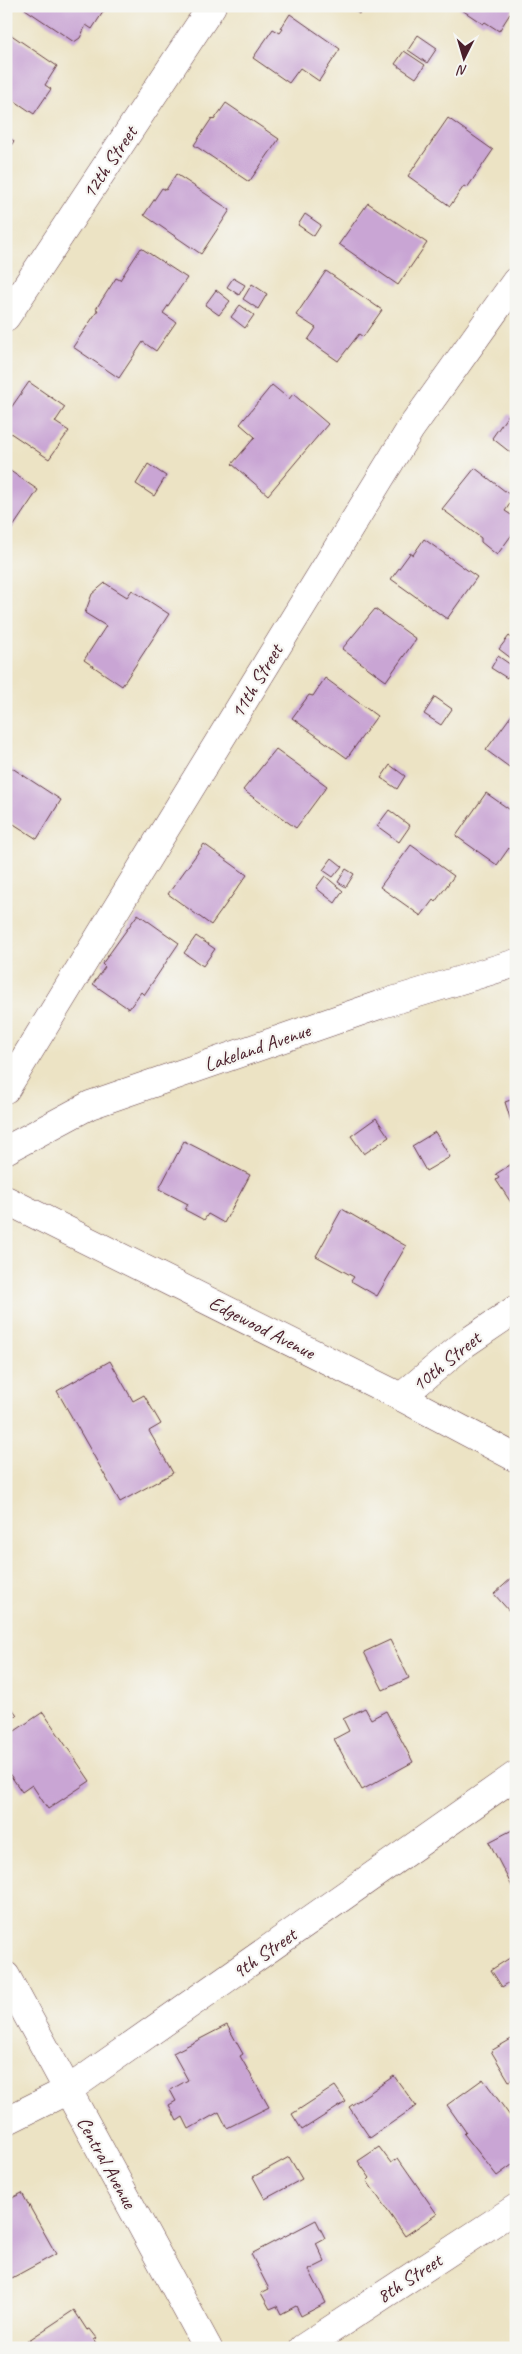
<svg xmlns="http://www.w3.org/2000/svg" width="522" height="2354" viewBox="0 0 522 2354" font-family="Caveat,sans-serif">
  <style>
    .building { fill: #c9a5d4 }
    .lines { fill: none; stroke-linecap: round; stroke-linejoin: round }
    .street-casing { stroke: #623c42; stroke-width: 29 }
    .street { stroke: #fff; stroke-width: 28 }
    .labels { text-anchor: middle; stroke-width: 4.5; stroke-linejoin: round; paint-order: stroke }
    .street-label { font-size: 20px; fill: #4a1f2b; stroke: #f6f6f2 }
  </style>
  <rect width="100%" height="100%" fill="#f6f6f2"/>
  <filter id="ink" filterUnits="userSpaceOnUse"><feTurbulence type="fractalNoise" baseFrequency=".02" numOctaves="2"/><feDisplacementMap in="SourceGraphic" scale="10" xChannelSelector="R" yChannelSelector="G"/><feConvolveMatrix kernelMatrix="1 2 1 2 8 2 1 2 1" color-interpolation-filters="sRGB"/></filter>
  <filter id="wash" filterUnits="userSpaceOnUse"><feTurbulence type="fractalNoise" baseFrequency=".0096" numOctaves="4" result="noise"/><feDisplacementMap in="SourceGraphic" scale="20" xChannelSelector="R" yChannelSelector="G"/><feGaussianBlur stdDeviation="1.12" result="paint"/><feColorMatrix in="noise" values="0 0 0 0 0 0 0 0 0 0 0 0 0 0 0 0 0 1.4 0 .05"/><feComposite in="paint" operator="in"/></filter>
  <g filter="url(#wash)">
    <rect width="100%" height="100%" fill="#ece3c4"/>
    <g id="blocks">
      <g class="building">
        <path d="M27,6H107L92,29L86,25L80,38L74,42L25,9Z"/>
        <path d="M348,6H364L359,14Z"/>
        <path d="M456,6H515L499,31L485,22L483,24Z"/>
        <path d="M290,14L340,49L319,81L300,68L289,83L253,58L273,29L280,33L283,29L281,28Z"/>
        <path d="M7,32L57,66L45,85L51,89L34,114L6,95Z"/>
        <path d="M418,35L437,48L427,63L408,50Z"/>
        <path d="M404,51L425,65L416,78L395,64Z"/>
        <path d="M226,103L279,139L249,182L194,145L212,118L214,120Z"/>
        <path d="M448,118L493,150L467,188L464,186L450,206L408,176Z"/>
        <path d="M6,136L14,141L6,153Z"/>
        <path d="M176,174L230,210L201,254L144,215L162,188L166,190Z"/>
        <path d="M368,203L427,243L398,285L339,244Z"/>
        <path d="M305,214L321,225L314,236L298,225Z"/>
        <path d="M141,248L187,278L163,313L176,322L156,351L143,342L119,378L73,347L98,310L96,309L116,278L120,280Z"/>
        <path d="M326,271L382,310L363,337L359,334L338,361L308,340L316,328L296,315Z"/>
        <path d="M233,278L245,285L239,295L227,287Z"/>
        <path d="M252,284L267,294L258,309L243,299Z"/>
        <path d="M216,290L230,301L219,315L205,305Z"/>
        <path d="M240,305L254,315L245,328L231,317Z"/>
        <path d="M29,382L65,407L55,422L69,431L49,459L6,430V415Z"/>
        <path d="M272,385L289,399L293,394L328,424L268,495L232,464L255,437L240,424Z"/>
        <path d="M516,411V457L492,438L509,414L512,416Z"/>
        <path d="M148,464L166,476L154,496L136,484Z"/>
        <path d="M6,468L38,490L9,533L6,532Z"/>
        <path d="M475,468L514,498L505,511L516,518V529L497,555L481,542V538L442,509Z"/>
        <path d="M424,539L477,577L447,619L391,579L408,556L410,553L413,555Z"/>
        <path d="M105,583L127,597L132,590L169,614L122,686L84,660L106,626L85,613L92,594Z"/>
        <path d="M375,609L416,639L386,681L342,649Z"/>
        <path d="M509,636L516,641V662L499,649Z"/>
        <path d="M498,656L514,667L507,678L491,668Z"/>
        <path d="M325,678L377,716L347,758L292,718L309,695L313,696Z"/>
        <path d="M435,697L452,709L441,725L424,714Z"/>
        <path d="M516,709V772L486,750Z"/>
        <path d="M276,749L327,786L296,828L243,790Z"/>
        <path d="M6,764L61,800L37,839L6,819Z"/>
        <path d="M390,765L405,776L397,789L381,778Z"/>
        <path d="M486,793L516,814V844L511,850L509,848L497,865L456,836Z"/>
        <path d="M389,810L410,826L399,842L377,826Z"/>
        <path d="M204,844L247,875L211,925L168,894Z"/>
        <path d="M411,845L454,876L435,902L433,900L421,916L380,887Z"/>
        <path d="M332,858L342,866L333,877L323,870Z"/>
        <path d="M346,869L354,874L346,887L338,882Z"/>
        <path d="M325,876L343,891L335,903L316,888Z"/>
        <path d="M138,914L179,943L144,995L141,992L129,1009L93,984L105,967L102,964Z"/>
        <path d="M196,936L215,949L203,966L184,953Z"/>
        <path d="M516,1098V1119L511,1121L505,1102Z"/>
        <path d="M376,1118L389,1137L364,1154L351,1136Z"/>
        <path d="M435,1132L450,1157L426,1171L412,1146Z"/>
        <path d="M184,1141L250,1175L224,1223L208,1214L204,1220L191,1213L185,1210L188,1204L159,1189Z"/>
        <path d="M516,1161V1210L496,1180L499,1178L496,1174Z"/>
        <path d="M342,1209L406,1246L377,1296L351,1281L354,1277L316,1256Z"/>
        <path d="M110,1361L133,1401L144,1395L161,1424L149,1431L173,1473L120,1502L57,1391Z"/>
        <path d="M513,1577L516,1580V1606L510,1612L494,1594Z"/>
        <path d="M390,1640L409,1678L383,1690L364,1652Z"/>
        <path d="M6,1700L17,1715L6,1722Z"/>
        <path d="M365,1708L371,1719L386,1711L413,1762L362,1790L334,1739L349,1731L343,1719Z"/>
        <path d="M43,1712L90,1781L48,1809L32,1785L22,1792L6,1769V1737Z"/>
        <path d="M516,1828V1894L489,1842Z"/>
        <path d="M516,1954V1978L502,1987L491,1970Z"/>
        <path d="M227,2025L243,2054L240,2056L269,2107L227,2128L219,2112L189,2129L183,2117L177,2121L169,2105L176,2101L170,2090L188,2080L173,2053Z"/>
        <path d="M513,2038L516,2043V2077L509,2081L491,2051Z"/>
        <path d="M394,2076L416,2106L370,2138L349,2107Z"/>
        <path d="M483,2079L516,2124V2162L497,2176L464,2134L466,2132L447,2105Z"/>
        <path d="M335,2086L346,2102L302,2130L292,2114Z"/>
        <path d="M379,2147L391,2163L398,2158L437,2214L405,2236L367,2181L370,2178L358,2161Z"/>
        <path d="M289,2157L302,2179L265,2199L253,2177Z"/>
        <path d="M22,2193L56,2254L12,2278L6,2268V2201Z"/>
        <path d="M316,2220L325,2238L316,2243L325,2262L309,2270L326,2303L301,2316L296,2306L281,2314L277,2306L270,2309L261,2293L269,2289L251,2254Z"/>
        <path d="M74,2310L87,2330L90,2329L97,2338L94,2340L99,2348H17Z"/>
      </g>
    </g>
  </g>
  <g filter="url(#ink)">
    <use href="#blocks" fill-opacity="0" stroke="#623c42" stroke-width="1"/>
    <g class="lines">
      <defs>
        <g id="street">
          <path d="M6,317L212,6"/>
          <path d="M6,1089L411,428L516,281"/>
          <path d="M6,1150L90,1105L379,1005L516,963"/>
          <path d="M6,1200L401,1397L516,1458"/>
          <path d="M401,1397L463,1345L516,1309"/>
          <path d="M6,1976L208,2348"/>
          <path d="M6,2121L68,2090L516,1775"/>
          <path d="M303,2348L516,2208"/>
        </g>
      </defs>
      <use href="#street" class="street-casing"/>
      <use href="#street" class="street"/>
    </g>
  </g>
  <g class="labels">
    <g class="street-label">
      <text transform="translate(109 162) rotate(-56)" y="7">12th Street</text>
      <text transform="translate(256 681) rotate(-59)" y="7">11th Street</text>
      <text transform="translate(257 1047) rotate(-19)" y="7">Lakeland Avenue</text>
      <text transform="translate(262 1327) rotate(27)" y="7">Edgewood Avenue</text>
      <text transform="translate(446 1361) rotate(-39)" y="7">10th Street</text>
      <text transform="translate(264 1953) rotate(-35)" y="7">9th Street</text>
      <text transform="translate(107 2162) rotate(61)" y="7">Central Avenue</text>
      <text transform="translate(409 2278) rotate(-33)" y="7">8th Street</text>
    </g>
  </g>
  <rect width="522" height="2354" fill="none" stroke="#f6f6f2" stroke-width="25"/>
  <g transform="translate(464 58) rotate(185)" stroke="#f6f6f2" stroke-width="4" paint-order="stroke">
  <path d="M0-4L9 19L0 12L-9 19Z" fill="#4a1f2b"/>
  <text y="-8" font-size="14" font-weight="bold" text-anchor="middle" fill="#4a1f2b">N</text>
  </g>
</svg>
